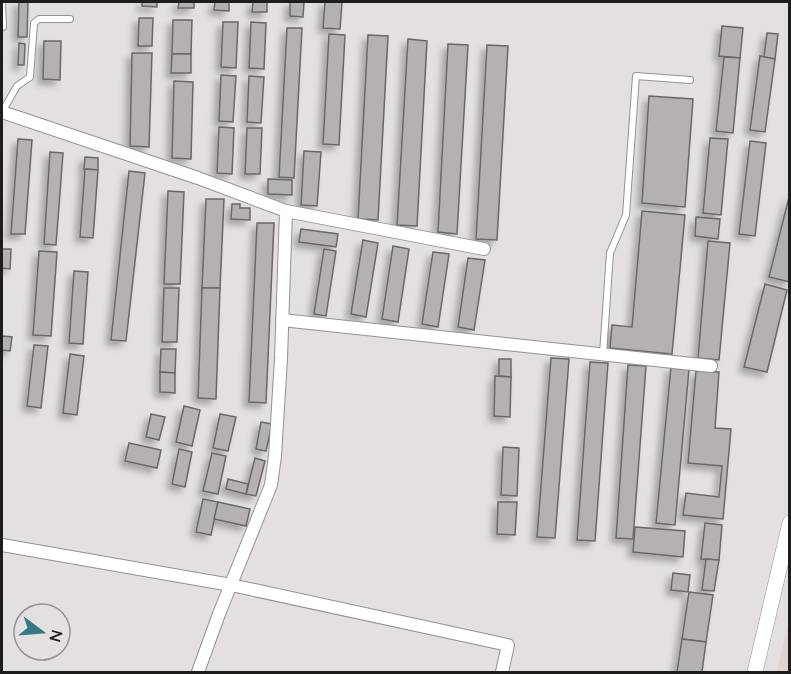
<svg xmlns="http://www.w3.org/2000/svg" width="791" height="674" viewBox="0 0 791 674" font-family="Quicksand,sans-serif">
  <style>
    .built { fill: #e0d3d1 }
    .building { fill: #b5b1b0; stroke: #6b6766; stroke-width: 1.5; filter: url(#shadow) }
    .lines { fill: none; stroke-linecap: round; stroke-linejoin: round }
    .service-casing { stroke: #959191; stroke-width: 8 }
    .minor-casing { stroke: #959191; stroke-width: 14 }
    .tertiary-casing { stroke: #959191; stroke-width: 16 }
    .service { stroke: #fff; stroke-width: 6 }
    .minor { stroke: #fff; stroke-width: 12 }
    .tertiary { stroke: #fff; stroke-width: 15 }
  </style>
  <defs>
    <filter id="shadow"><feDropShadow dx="-5" dy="5" stdDeviation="3" flood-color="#0004"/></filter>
  </defs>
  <rect width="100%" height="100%" fill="#e4e0e0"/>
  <path class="built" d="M789,618V672H777Z"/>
  <g class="building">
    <path d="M19,2H28L27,37H18Z"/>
    <path d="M142,2H157V7L142,6Z"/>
    <path d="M179,2H194V8H178Z"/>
    <path d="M215,2H229V11L214,10Z"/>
    <path d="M253,2H267V12H252Z"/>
    <path d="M290,2H304L303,17L290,16Z"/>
    <path d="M325,2H342L340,29L323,28Z"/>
    <path d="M139,18H153L152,46H138Z"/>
    <path d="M173,20H192L191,54H172Z"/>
    <path d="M223,22H238L236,68L221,67Z"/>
    <path d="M251,22L266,23L264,69L249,68Z"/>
    <path d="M722,26L743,28L740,58L719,56Z"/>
    <path d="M287,28H302L294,178L279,177Z"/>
    <path d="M767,33L778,34L775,59L764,57Z"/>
    <path d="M329,34L345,35L339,145L323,144Z"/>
    <path d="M368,35L388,36L378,220L358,219Z"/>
    <path d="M408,39L427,41L417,226L397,225Z"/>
    <path d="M44,41H61L60,80L43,79Z"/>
    <path d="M19,43L25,44L24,65H18Z"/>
    <path d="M448,44L468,45L457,234L438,232Z"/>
    <path d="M487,45L508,46L497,240L476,239Z"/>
    <path d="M132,53H152L149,147L130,146Z"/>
    <path d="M172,54H191V73H171Z"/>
    <path d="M760,56L775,59L765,132L750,130Z"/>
    <path d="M724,57L740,58L733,133L716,131Z"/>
    <path d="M221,75L236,76L233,122L219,121Z"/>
    <path d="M249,76L264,77L261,123L247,122Z"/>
    <path d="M174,81L193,82L191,159L172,158Z"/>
    <path d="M649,96L693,99L685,207L642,203Z"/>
    <path d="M219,127L234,128L232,174L217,173Z"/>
    <path d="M247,128H262L260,174H245Z"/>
    <path d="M710,138L728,139L721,215L703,213Z"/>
    <path d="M18,139L32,140L25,234H11Z"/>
    <path d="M750,141L766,143L755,236L739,234Z"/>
    <path d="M304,151L321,152L317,206L301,205Z"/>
    <path d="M50,152L63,153L56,245L44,244Z"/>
    <path d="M85,157L98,158V170L84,169Z"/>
    <path d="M85,169L98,170L93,238L80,237Z"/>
    <path d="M129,171L145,173L126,341L111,340Z"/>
    <path d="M268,179L292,180V195L268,194Z"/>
    <path d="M168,191L184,192L180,284H164Z"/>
    <path d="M790,193V282L769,277Z"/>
    <path d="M206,199H224L220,288H202Z"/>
    <path d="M232,204H240V208H250V220L231,219Z"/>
    <path d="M642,211L685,215L672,354L610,348L612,325L632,327Z"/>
    <path d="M696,217L720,219L718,239L695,236Z"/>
    <path d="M257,223H274L266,403L249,402Z"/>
    <path d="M301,229L338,234L336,247L299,242Z"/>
    <path d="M363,240L378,243L366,317L351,314Z"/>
    <path d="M708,241L730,243L719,360L698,358Z"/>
    <path d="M393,246L409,249L398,322L382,319Z"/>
    <path d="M2,249H11L10,269L2,268Z"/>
    <path d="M324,249L336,251L326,316L314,314Z"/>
    <path d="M39,251L57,252L51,336L33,335Z"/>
    <path d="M433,252L449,254L438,327L422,324Z"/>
    <path d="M468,258L485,260L474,330L458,327Z"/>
    <path d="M74,271L88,272L83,344L69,343Z"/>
    <path d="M765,284L787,290L767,372L744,367Z"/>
    <path d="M164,288H179L177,342H162Z"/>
    <path d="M202,288H220L216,399L198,398Z"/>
    <path d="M2,336L12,337L10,351L2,350Z"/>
    <path d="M34,345L48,346L41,408L27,406Z"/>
    <path d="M161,349H176L175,373L160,372Z"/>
    <path d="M70,354L84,356L77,415L63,413Z"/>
    <path d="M551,358L569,359L555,538L537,537Z"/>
    <path d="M499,359H511V377L499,376Z"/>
    <path d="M590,362L608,363L595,541L577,540Z"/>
    <path d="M628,365L646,366L633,539L616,538Z"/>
    <path d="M671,367L689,369L675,525L656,523Z"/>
    <path d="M696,371L719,372L715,428L731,429L723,519L683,515L686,493L719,497L722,466L688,463Z"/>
    <path d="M160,372L175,373V393L160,392Z"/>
    <path d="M495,376L511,377L510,417L494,416Z"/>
    <path d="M184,406L200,410L192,446L176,442Z"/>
    <path d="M151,414L165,417L159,440L146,437Z"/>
    <path d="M220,414L236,417L228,451L213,448Z"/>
    <path d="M261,422L272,424L266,451L256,449Z"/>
    <path d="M129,443L161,450L157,468L125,461Z"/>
    <path d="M503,447L519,448L517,496L501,495Z"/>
    <path d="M179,449L192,452L185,487L172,484Z"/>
    <path d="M212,453L226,456L218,494L203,491Z"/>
    <path d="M255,458L265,461L256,496L246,494Z"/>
    <path d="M228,479L248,484L246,494L226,489Z"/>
    <path d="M203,499L218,502L211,535L196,532Z"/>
    <path d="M218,502L250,509L246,526L214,519Z"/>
    <path d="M498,502H517L515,535L497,534Z"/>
    <path d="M705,523L722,525L719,560L701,559Z"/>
    <path d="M635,527L685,531L683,557L633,552Z"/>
    <path d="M706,559L719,560L714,591L702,590Z"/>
    <path d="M673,573L690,575L688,592L671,590Z"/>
    <path d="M689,592L713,595L706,642L682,639Z"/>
    <path d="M682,639L706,642L702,672H677Z"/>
  </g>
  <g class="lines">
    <defs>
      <g id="service">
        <path d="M2,2L3,27"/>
        <path d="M2,112L17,86L30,77L34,23L39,19H70"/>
        <path d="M603,354L610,253L626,215L636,76L690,80"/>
      </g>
      <g id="minor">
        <path d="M2,112L198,178L286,211L484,249"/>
        <path d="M282,320L711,366"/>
        <path d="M2,545L231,585L508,645L502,672"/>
        <path d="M198,672L219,614L271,485L275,456L281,358L286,211"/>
      </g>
      <path id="tertiary" d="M755,672L790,523"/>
    </defs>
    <use href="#service" class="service-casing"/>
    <use href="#minor" class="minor-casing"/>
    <use href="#tertiary" class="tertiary-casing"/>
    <use href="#service" class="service"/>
    <use href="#minor" class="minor"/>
    <use href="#tertiary" class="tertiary"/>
  </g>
  <rect width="791" height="674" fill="none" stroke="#1e1d1d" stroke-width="6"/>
  <g transform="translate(42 632) rotate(106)"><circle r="28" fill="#e4e0e0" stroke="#959292" stroke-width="1.5"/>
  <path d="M0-4.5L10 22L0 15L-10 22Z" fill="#337a84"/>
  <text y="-9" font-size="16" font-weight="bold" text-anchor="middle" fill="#1e1d1d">N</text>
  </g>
</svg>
